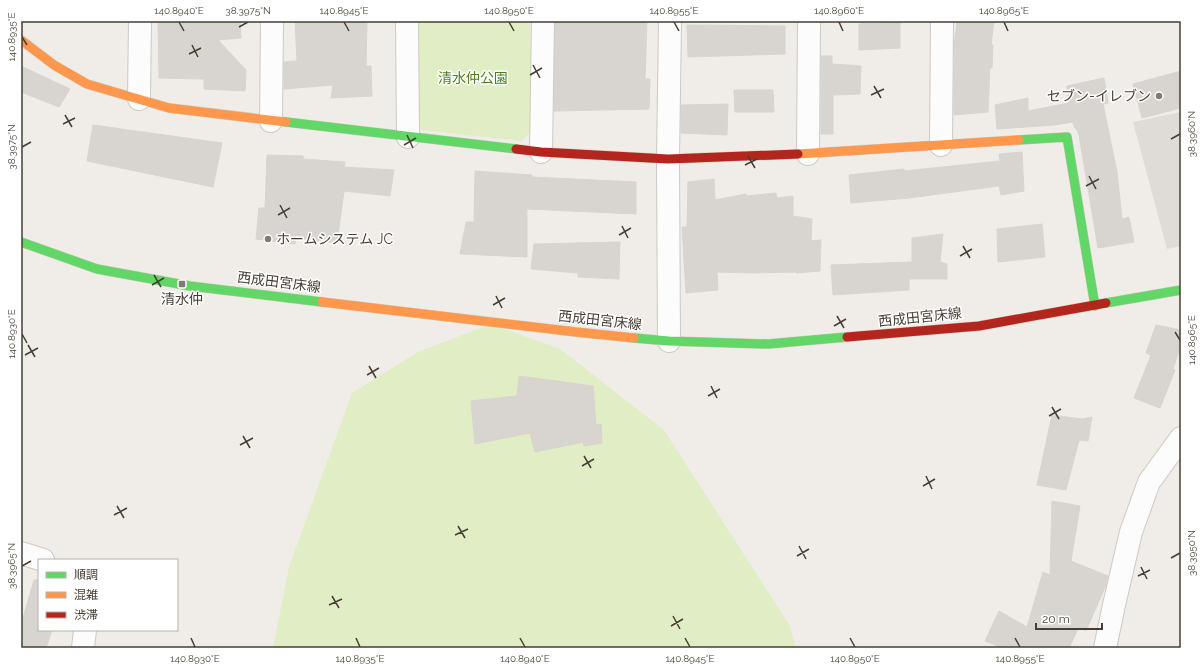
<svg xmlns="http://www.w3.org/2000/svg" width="1202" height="669" viewBox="0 0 1202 669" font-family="Raleway,'Noto Sans JP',sans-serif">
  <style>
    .green { fill: #e0edc5 }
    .parking { fill: #dfdcd8 }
    .building { fill: #d8d4cf; stroke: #d8d4ce }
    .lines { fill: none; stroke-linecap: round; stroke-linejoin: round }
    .street-casing { stroke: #cdc9c4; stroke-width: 24 }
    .fast-casing { stroke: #d1ccbf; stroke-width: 10 }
    .slow-casing { stroke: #d1ccbf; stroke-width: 10 }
    .jam-casing { stroke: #d1ccbf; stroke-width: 10 }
    .street { stroke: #fdfcfc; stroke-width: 22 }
    .fast { stroke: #63d668; stroke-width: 9 }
    .slow { stroke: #ff974d; stroke-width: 9 }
    .jam { stroke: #b3261e; stroke-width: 9 }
    .ticks { fill: none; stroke: #473e33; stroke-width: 1.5 }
    .poi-dot { fill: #827b72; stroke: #fff; stroke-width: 1.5 }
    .labels { text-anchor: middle; stroke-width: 3; stroke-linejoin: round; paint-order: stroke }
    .park-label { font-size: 14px; fill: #4a7f20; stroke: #fff }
    .poi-label { font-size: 14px; fill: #473e33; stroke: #fff; text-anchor: end }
    .street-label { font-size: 14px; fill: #473e33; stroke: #fff }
    .neatline { fill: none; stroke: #473e33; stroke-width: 1.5 }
    .ticks-label { font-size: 10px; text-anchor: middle; fill: #473e33 }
  </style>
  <rect width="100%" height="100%" fill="#f0ede8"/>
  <g class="green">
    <path d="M413,21H530L532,131L521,141L412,129Z"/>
    <path d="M491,324L560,349L664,430L790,626L796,648H273L289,567L352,393L418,352Z"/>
  </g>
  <path class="parking" d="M1181,112V246L1167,249L1133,122Z"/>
  <g class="building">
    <path d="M158,21H240L241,38L218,40L246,70L245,91L204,89V79L159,78Z"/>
    <path d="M295,21H324V23L367,22L366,66H371L372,96L331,98L333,85L284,89V62L297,61Z"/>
    <path d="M555,21H647L645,79H650L649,109L554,111Z"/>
    <path d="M957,21H994L991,45H993L992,68H990L988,112L954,115V46Z"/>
    <path d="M900,22V48L859,50V24Z"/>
    <path d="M687,25L785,26V54L688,57Z"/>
    <path d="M821,56H832V64L861,66L860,94L833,95V134H821Z"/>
    <path d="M21,66L70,89L59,107L21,92Z"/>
    <path d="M1181,71V108L1142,118L1133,84Z"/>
    <path d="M1104,78L1108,103L1103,104L1117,172L1122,219L1129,217L1134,242L1098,248L1079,135L1077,130L1074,127L1073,122L1055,125L997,129L995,105L1028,98V111L1069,103L1067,86Z"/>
    <path d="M734,90H773L774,112H735Z"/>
    <path d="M728,104L727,135L681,133V105Z"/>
    <path d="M93,125L222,143L213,187L87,161Z"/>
    <path d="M1022,152L1024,191L1001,195L999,186L909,198L851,203L849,175L904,169V171L1000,161L999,154Z"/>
    <path d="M267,155L303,156V159L345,162L344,167L394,170L390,196L344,191L337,243L296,238L295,244L256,239L259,208H265Z"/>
    <path d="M475,171L532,175V177L636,182V214L527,209V257L460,254L466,222H474Z"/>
    <path d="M714,179L715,200L746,194V196L776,193L777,198L793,196V216L812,219L811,241L821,240L820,271L796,273V272L753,273L717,272L718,290L686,293L682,227H687L688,182Z"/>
    <path d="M1042,224L1045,257L998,262L997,229Z"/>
    <path d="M943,234L940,262L947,264V279H909V290L833,295L831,265L912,262V238Z"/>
    <path d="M620,242L619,279L578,277V273L531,269L534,244Z"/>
    <path d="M1156,325L1181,330V345L1173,369L1175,370L1160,408L1134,398L1151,355L1146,353Z"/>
    <path d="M519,376L593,386L596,425L601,424L602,443L584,446L583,442L535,452L530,433L475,444L471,401L517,396Z"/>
    <path d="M1052,415L1082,419L1092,417L1088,441L1079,440L1066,490L1037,485Z"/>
    <path d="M1052,501L1080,506L1071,561L1108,576L1105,587L1086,631L1079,627L1069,648H1003L985,641L999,611L1027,627L1043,572L1050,575Z"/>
    <path d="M34,580H39V630H52L46,648H21V625Z"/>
  </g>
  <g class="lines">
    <defs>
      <g id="street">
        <path d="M407,21L408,137"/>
        <path d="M139,99L140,21"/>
        <path d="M271,121L272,21"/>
        <path d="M941,145L942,21"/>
        <path d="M541,152L543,21"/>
        <path d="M808,154L809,21"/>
        <path d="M669,341L668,159L670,21"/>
        <path d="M21,553L43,560"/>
        <path d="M83,648L85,630"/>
        <path d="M1105,648L1114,605L1131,532L1149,482L1181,438"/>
      </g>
      <g id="fast">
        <path d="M286,122L516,149"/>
        <path d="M1019,140L1067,137L1095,306"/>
        <path d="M21,242L97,269L190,286L322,302"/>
        <path d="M1106,303L1181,290"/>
        <path d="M634,338L669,341L768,344L847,337"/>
      </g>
      <g id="slow">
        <path d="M21,40L54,65L87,84L169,108L286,122"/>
        <path d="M798,154L1019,140"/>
        <path d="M322,302L576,332L634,338"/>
      </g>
      <g id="jam">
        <path d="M516,149L541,152L668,159L798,154"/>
        <path d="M847,337L979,326L1106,303"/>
      </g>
    </defs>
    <use href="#street" class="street-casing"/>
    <use href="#fast" class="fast-casing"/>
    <use href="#slow" class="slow-casing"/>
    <use href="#jam" class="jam-casing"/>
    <use href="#street" class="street"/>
    <use href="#fast" class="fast"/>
    <use href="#slow" class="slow"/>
    <use href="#jam" class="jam"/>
  </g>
  <path class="ticks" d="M179,22L184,31M344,22L349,31M509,22L514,31M674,22L679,31M839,22L843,31M1004,22L1008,31M239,27L248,22M22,37L27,45M192,45L198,57M189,54L201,48M533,65L540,78M530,75L542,68M874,86L881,98M871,95L884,89M65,115L72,127M63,124L75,118M407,135L413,148M1171,139L1180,134M404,145L416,138M22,147L31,142M748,156L755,168M745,165L757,159M1089,176L1096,189M1086,186L1099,179M280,205L287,218M278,215L290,208M622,226L628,238M619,235L631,228M963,246L970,258M960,256L972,249M154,275L161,287M152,285L164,278M496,296L502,308M493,305L505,298M837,316L844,328M834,326L846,319M1175,332L1180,340M22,334L27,343M28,345L35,357M25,355L38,348M369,366L376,378M367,375L379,368M711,386L717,398M708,396L720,389M1052,407L1059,419M1049,416L1061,409M243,436L250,448M240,445L253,438M584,456L591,468M582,466L594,459M926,476L932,489M923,486L935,479M117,506L124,518M114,515L127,508M458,526L465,538M455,535L468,529M799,546L806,559M797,556L809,549M1171,558L1180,553M22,566L31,561M1141,567L1147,579M1138,576L1150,570M332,596L339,608M329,605L342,599M673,616L680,629M671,626L683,619M191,638L195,647M356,638L360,647M520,638L525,647M685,638L690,647M850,638L855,647M1015,638L1020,647"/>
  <g class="poi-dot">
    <circle cx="1159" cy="96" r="4"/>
    <circle cx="268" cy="239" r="4"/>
    <rect x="178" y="280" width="8" height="8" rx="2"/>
  </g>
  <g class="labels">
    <g class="park-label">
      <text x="473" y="83">清水仲公園</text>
    </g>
    <g class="poi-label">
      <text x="1151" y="101">セブン-イレブン</text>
      <text x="276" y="244" text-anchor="start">ホームシステム JC</text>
      <text x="182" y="304" text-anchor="middle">清水仲</text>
    </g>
    <g class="street-label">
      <text transform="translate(279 282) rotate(7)" y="5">西成田宮床線</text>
      <text transform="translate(920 317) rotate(-6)" y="5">西成田宮床線</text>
      <text transform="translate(600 320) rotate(6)" y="5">西成田宮床線</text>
    </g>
  </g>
  <rect width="1202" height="669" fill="none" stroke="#ffffff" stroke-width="44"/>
  <rect x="38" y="559" width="140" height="72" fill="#ffffff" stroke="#b5b2ad"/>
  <rect x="46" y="572" width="20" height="6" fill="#63d668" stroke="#b5b2ad"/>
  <text x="74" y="579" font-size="12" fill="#473e33">順調</text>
  <rect x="46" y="592" width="20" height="6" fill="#ff974d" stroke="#b5b2ad"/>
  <text x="74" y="599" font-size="12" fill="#473e33">混雑</text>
  <rect x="46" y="612" width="20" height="6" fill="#b3261e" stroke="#b5b2ad"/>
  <text x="74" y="619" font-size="12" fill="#473e33">渋滞</text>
  <path d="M1036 623v6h66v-6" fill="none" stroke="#473e33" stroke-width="2"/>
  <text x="1042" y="623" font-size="12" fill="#473e33" stroke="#ffffff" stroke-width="3" paint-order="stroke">20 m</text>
  <rect x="22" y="22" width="1158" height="625" class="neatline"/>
  <g class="ticks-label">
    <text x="179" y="14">140.8940°E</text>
    <text x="248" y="14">38.3975°N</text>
    <text x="344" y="14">140.8945°E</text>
    <text x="509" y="14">140.8950°E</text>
    <text x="674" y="14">140.8955°E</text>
    <text x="839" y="14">140.8960°E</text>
    <text x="1004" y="14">140.8965°E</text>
    <text transform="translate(11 37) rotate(-90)" y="4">140.8935°E</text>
    <text transform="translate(1191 134) rotate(-90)" y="4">38.3960°N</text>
    <text transform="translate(11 147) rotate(-90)" y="4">38.3975°N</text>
    <text transform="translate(11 334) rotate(-90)" y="4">140.8930°E</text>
    <text transform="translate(1191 340) rotate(-90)" y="4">140.8965°E</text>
    <text transform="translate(1191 553) rotate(-90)" y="4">38.3950°N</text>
    <text transform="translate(11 566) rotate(-90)" y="4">38.3965°N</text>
    <text x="195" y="662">140.8930°E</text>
    <text x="360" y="662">140.8935°E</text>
    <text x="525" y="662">140.8940°E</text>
    <text x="690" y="662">140.8945°E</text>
    <text x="855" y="662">140.8950°E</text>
    <text x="1020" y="662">140.8955°E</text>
  </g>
</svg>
